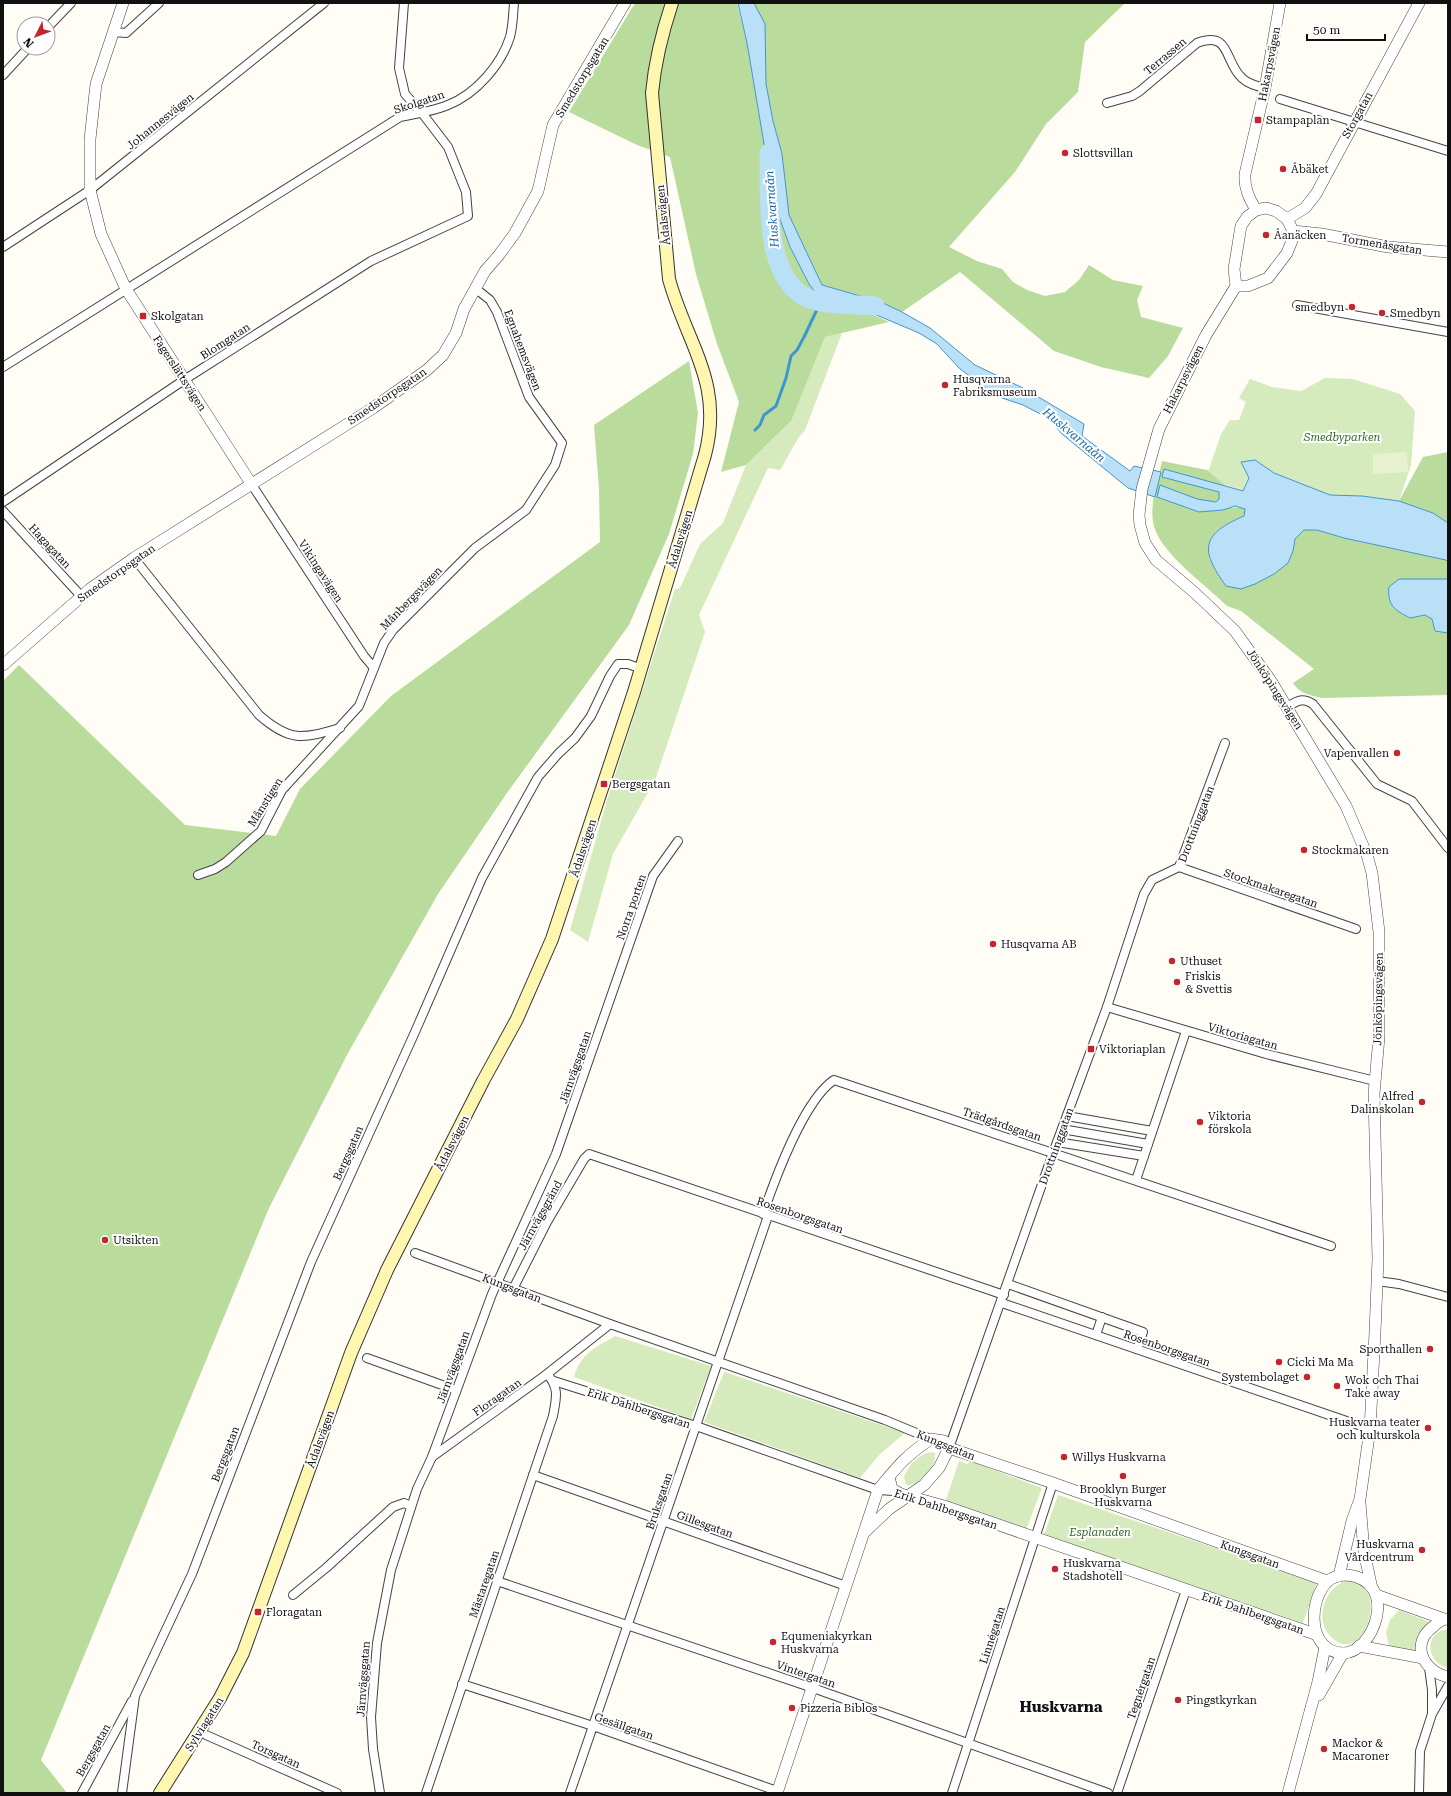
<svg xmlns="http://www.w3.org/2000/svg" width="1451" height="1796" viewBox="0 0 1451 1796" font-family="'Roboto Serif',serif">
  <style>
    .green { fill: #d5ebbd }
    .forest { fill: #b9dc9c }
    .pitch { fill: #e6f2cf }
    .water { fill: #b9e0f7; stroke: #3f96cf }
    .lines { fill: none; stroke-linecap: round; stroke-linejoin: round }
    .stream { stroke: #3f96cf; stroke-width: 3 }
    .river { stroke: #b9e0f7; stroke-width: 19 }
    .minor-casing { stroke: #444; stroke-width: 10 }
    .tertiary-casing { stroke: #444; stroke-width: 12 }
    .secondary-casing { stroke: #333; stroke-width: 14 }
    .minor { stroke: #fff; stroke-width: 8 }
    .tertiary { stroke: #fff; stroke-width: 11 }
    .secondary { stroke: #fff6b0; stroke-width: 12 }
    .poi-dot { fill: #c4262e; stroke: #fff; stroke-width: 1.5 }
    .labels { text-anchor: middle; stroke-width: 4; stroke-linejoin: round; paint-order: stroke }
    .street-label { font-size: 11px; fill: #111; stroke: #fff }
    .poi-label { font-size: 11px; fill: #111; stroke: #fff; text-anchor: start }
    .park-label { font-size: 11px; font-style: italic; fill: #2f6b1f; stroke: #fff }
    .water-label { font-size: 12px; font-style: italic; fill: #1768a6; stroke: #fff }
    .district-label { font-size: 15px; font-weight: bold; fill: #111; stroke: #fff }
  </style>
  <rect width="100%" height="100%" fill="#fffdf5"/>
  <g class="green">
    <path d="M842,333L805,430L799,437L780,470L768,468L699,615L705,632L655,780L613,854L588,942L570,930L607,800L675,589L680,588L700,544L723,523L746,465L790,422L825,337Z"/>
    <path d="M1325,378L1353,379L1400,394L1415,411L1411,465L1399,501L1330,495L1274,473L1255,460L1243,491L1225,485L1208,472L1221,434L1230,420H1239L1246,402L1239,398L1250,379L1272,387L1301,391Z"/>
    <path d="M615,1336L711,1366L691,1419L574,1377C581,1353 595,1348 615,1336Z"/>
    <path d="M724,1372H725L905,1433L880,1454L860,1478L704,1422Z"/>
    <path d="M932,1452L935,1453C937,1467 920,1487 906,1485L904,1477C909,1465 918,1454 932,1452Z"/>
    <path d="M959,1461L968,1464L970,1461L1042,1488L1026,1530L945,1503Z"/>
    <path d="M1058,1495L1317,1582L1303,1623L1044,1535Z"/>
    <path d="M1345,1581C1392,1578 1366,1662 1336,1641C1313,1625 1321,1591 1345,1581Z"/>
    <path d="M1399,1610L1430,1622L1420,1633L1417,1652L1389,1647L1386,1632L1390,1620Z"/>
    <path d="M1448,1629V1668C1426,1663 1423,1632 1448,1629Z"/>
  </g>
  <g class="forest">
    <path d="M635,3H737L747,43L774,203L790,247L809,284L820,299L848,303L889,322L825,337L791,421L746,465L721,472L739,402L717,344L696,274L670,157L637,145L569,112Z"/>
    <path d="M754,3H1125L1085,42L1078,92L1046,124L1015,172L949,247L977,261L1002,269L1013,282L1027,290L1045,296L1065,292L1079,280L1089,265L1113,280L1143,286L1137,300L1141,317L1183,328L1168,356L1149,378L1101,367L1054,351L960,272L902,312L881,302L822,285L789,215L782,154L773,121L766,84L765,24Z"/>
    <path d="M689,361L698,413L693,454L669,534L629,625L507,793L438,894L348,1053L269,1208L41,1760L67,1793H3V681L19,665L185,825L276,836L300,789L391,696L600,542L599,489L594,425Z"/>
    <path d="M1448,452V523L1433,513L1399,501L1423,457Z"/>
    <path d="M1162,461L1207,470L1225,485L1224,500L1211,511C1223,510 1233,505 1245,509L1246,513L1244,516C1223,525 1204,534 1210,560L1293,551L1295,539L1304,530H1317L1344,538L1447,560L1448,579L1437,581L1410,618L1425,615L1432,619L1435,631L1448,633V695L1322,698C1310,695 1300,694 1293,683L1314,669L1241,611L1227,606C1206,585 1157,551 1153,522C1150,502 1158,480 1162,461Z"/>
  </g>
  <path class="pitch" d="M1407,452L1408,472L1373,474V454Z"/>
  <g class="water">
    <path d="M738,3H754L765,24L766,84L773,121L782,154L789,215L822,285L881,302L902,312L930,328L975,365L1025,389L1084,424L1082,436L1130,471L1134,466L1161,472L1155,497L1128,488L1062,434L1048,418L1023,405L996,396L959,368L937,344L919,333L848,303L820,299L809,284L790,247L774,203L747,43Z"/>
    <path d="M1255,460L1274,473L1330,495L1362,496L1399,501L1433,513L1448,523V562L1446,560L1344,538L1317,530H1304L1295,539L1293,551L1288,563L1274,574L1255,584L1241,589L1226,586C1199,549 1202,534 1244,516L1245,509L1235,506L1223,510L1199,512L1157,497L1160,485L1197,499L1216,502L1219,499V492L1162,477L1164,469L1243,491L1249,478L1241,462Z"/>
    <path d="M1399,579H1448V633L1435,631L1432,619L1425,615L1410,618C1395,610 1387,606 1389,587Z"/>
  </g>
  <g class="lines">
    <path class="stream" d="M755,430L760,425L764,415L776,406L786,378L791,356L797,350L804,337L821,301"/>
    <path class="river" d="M769,153C770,194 763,274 805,297C822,306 856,304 875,306"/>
    <defs>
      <g id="minor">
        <path d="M48,27L71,3"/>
        <path d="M113,32L126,33L159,3"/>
        <path d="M3,75L28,48"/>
        <path d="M1280,99L1448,151"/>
        <path d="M1107,103L1132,96L1140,91L1197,43C1231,30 1224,62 1242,78C1248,84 1257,86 1265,88"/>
        <path d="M3,247L90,190L324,3"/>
        <path d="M1297,305L1448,332"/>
        <path d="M3,367L400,117C416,114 433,111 448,105C476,94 501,65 510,37C513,26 513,14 514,3"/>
        <path d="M252,485L364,656L374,668"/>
        <path d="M3,502L184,380L371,261L468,216L466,192L448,147L422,113L405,94L399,68L404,3"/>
        <path d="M3,511L81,596"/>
        <path d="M134,558L259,715C290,742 302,739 340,728"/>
        <path d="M1287,707C1297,701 1302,697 1313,704L1377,784L1412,801L1448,848"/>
        <path d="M1179,867L1356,929"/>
        <path d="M198,875L215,869L226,862L261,831L282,790L359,706L384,643L393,630L475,548L526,510L555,465L562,443L529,397L497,312L490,300L475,288"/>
        <path d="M1107,1007L1266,1054L1375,1081"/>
        <path d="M1067,1116L1152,1131"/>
        <path d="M1062,1129L1148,1144"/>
        <path d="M1057,1142L1144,1156"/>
        <path d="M1136,1180L1186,1031"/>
        <path d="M763,1214C775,1179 804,1100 834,1080L1331,1246"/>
        <path d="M415,1253L610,1324"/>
        <path d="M1377,1281L1399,1284L1448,1297"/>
        <path d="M1008,1284L1143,1332L1137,1349"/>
        <path d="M513,1289L547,1222L584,1159L589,1154L1004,1295"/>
        <path d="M1002,1303L1370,1429"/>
        <path d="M1096,1335L1102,1317"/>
        <path d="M367,1358L456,1390"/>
        <path d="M547,1374L610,1324L885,1420L931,1439"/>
        <path d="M554,1381L696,1426L878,1490L894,1491"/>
        <path d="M949,1448L1053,1153L1107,1007L1144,894L1152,880L1179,867L1225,743"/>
        <path d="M533,1475L846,1586"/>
        <path d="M497,1581L813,1688L1108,1793"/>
        <path d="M293,1595L326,1568L393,1507L404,1503L411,1506"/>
        <path d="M1429,1667L1432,1690V1713"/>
        <path d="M462,1684L593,1726L777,1791"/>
        <path d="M206,1735L337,1793"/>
        <path d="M82,1793L132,1701"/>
        <path d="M122,1793L135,1696L192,1574L311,1262L415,1032L482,878L538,777L558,754L575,738L591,716L610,676L618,664H628L639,668"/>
        <path d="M380,1793L373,1749L371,1717L377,1643L391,1570L417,1489L432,1457L492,1294L556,1154L653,876L678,841"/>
        <path d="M426,1793L553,1416C556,1399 560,1388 547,1374L432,1457"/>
        <path d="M570,1793L768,1216"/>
        <path d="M952,1793L1053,1483"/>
        <path d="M1117,1793L1186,1590"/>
        <path d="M1419,1793L1420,1751L1432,1714L1448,1686"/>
      </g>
      <g id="tertiary">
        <path d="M123,3L96,84L90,139V190L101,234L126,289L252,485"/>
        <path d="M1256,210C1249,198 1244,188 1245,174L1265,88L1280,3"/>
        <path d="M1287,219L1305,208L1316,194L1419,3"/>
        <path d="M1293,231L1322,234L1388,247L1448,252"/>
        <path d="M1236,286H1248L1268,278L1287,253L1293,238V231L1287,219L1276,211L1266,208L1256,210L1247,217L1241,226L1234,269L1236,286L1206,335L1159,429L1142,489L1139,515L1140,525L1145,543L1156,560L1195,593L1235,631L1271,681L1346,806L1367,855L1372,873L1379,932V1037L1374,1094L1378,1259L1375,1332L1370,1429L1360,1499L1352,1521L1339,1576"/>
        <path d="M3,665L90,589L134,558L373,408L427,370L443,355L456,333L464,309L485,271L499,255L515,233L538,191L553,125L625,3"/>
        <path d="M889,1477L892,1489L901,1494L944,1506L1315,1634"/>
        <path d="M1360,1503L1364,1552L1371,1584"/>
        <path d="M866,1531L889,1509L924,1485L939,1468L949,1448"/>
        <path d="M1348,1575C1401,1582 1373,1655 1342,1653C1307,1651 1308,1600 1328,1581C1334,1576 1342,1575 1348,1575Z"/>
        <path d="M1376,1595L1444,1619"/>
        <path d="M1448,1619C1443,1619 1438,1622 1434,1626C1410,1643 1422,1671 1448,1677"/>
        <path d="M1359,1646L1423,1658"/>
        <path d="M1319,1695L1343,1653"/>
        <path d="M777,1793L878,1490C896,1468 906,1455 931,1439L944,1441L949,1448L1053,1483L1327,1581"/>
        <path d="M1288,1793L1318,1682L1325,1647"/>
      </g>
      <path id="secondary" d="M160,1793L220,1698L243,1653L351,1353L387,1270L483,1081L517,1019L552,939L634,692L705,455C724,382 687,345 669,279L652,93C655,61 662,33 672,3"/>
    </defs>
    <use href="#minor" class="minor-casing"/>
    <use href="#tertiary" class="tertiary-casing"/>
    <use href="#secondary" class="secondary-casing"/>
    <use href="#minor" class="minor"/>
    <use href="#tertiary" class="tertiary"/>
    <use href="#secondary" class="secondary"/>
  </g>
  <g class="poi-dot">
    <rect x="1254" y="116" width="8" height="8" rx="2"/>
    <circle cx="1065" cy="153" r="4"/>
    <circle cx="1283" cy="169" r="4"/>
    <circle cx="1266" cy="235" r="4"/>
    <circle cx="1352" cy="307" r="4"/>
    <circle cx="1382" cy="313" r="4"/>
    <rect x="139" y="312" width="8" height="8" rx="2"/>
    <circle cx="945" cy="385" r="4"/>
    <circle cx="1397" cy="753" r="4"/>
    <rect x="600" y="780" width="8" height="8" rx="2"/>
    <circle cx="1304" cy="850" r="4"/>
    <circle cx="993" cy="944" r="4"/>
    <circle cx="1172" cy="961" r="4"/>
    <circle cx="1177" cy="982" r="4"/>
    <rect x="1087" y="1045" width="8" height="8" rx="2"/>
    <circle cx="1422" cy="1102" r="4"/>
    <circle cx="1200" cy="1122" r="4"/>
    <circle cx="105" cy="1240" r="4"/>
    <circle cx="1430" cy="1349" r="4"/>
    <circle cx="1279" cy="1362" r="4"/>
    <circle cx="1307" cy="1377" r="4"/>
    <circle cx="1337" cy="1386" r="4"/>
    <circle cx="1428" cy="1428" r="4"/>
    <circle cx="1064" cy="1457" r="4"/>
    <circle cx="1123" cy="1476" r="4"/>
    <circle cx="1422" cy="1550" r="4"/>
    <circle cx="1055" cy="1569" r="4"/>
    <rect x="254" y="1608" width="8" height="8" rx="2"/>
    <circle cx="773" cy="1642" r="4"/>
    <circle cx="1178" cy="1700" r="4"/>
    <circle cx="792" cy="1708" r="4"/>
    <circle cx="1324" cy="1749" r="4"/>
  </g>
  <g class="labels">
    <g class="street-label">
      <text transform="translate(1165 56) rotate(-40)" y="4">Terrassen</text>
      <text transform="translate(1269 64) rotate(-79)" y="4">Hakarpsvägen</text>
      <text transform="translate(582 77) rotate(-59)" y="4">Smedstorpsgatan</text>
      <text transform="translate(419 102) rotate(-18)" y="4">Skolgatan</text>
      <text transform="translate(1357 115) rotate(-61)" y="4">Storgatan</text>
      <text transform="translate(160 121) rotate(-39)" y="4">Johannesvägen</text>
      <text transform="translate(663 215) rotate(-96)" y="4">Ådalsvägen</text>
      <text transform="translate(1382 244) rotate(9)" y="4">Tormenåsgatan</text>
      <text transform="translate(225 341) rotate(-33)" y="4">Blomgatan</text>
      <text transform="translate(523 350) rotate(69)" y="4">Egnahemsvägen</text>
      <text transform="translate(180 373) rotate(57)" y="4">Fagerslättsvägen</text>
      <text transform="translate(1183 379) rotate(-63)" y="4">Hakarpsvägen</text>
      <text transform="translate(387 396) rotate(-34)" y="4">Smedstorpsgatan</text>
      <text transform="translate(680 539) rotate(-73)" y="4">Ådalsvägen</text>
      <text transform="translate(50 546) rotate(47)" y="4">Hagagatan</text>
      <text transform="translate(321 571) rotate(57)" y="4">Vikingavägen</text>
      <text transform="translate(116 573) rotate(-35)" y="4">Smedstorpsgatan</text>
      <text transform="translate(411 598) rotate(-46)" y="4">Månbergsvägen</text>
      <text transform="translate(1275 689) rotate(57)" y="4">Jönköpingsvägen</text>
      <text transform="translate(265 802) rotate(-58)" y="4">Månstigen</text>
      <text transform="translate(1196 824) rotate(-69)" y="4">Drottninggatan</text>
      <text transform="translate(583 848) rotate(-72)" y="4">Ådalsvägen</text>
      <text transform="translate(1271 888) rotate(19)" y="4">Stockmakaregatan</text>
      <text transform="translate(631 907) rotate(-71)" y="4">Norra porten</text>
      <text transform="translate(1378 999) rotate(-89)" y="4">Jönköpingsvägen</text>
      <text transform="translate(1243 1036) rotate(16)" y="4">Viktoriagatan</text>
      <text transform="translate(575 1067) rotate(-71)" y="4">Järnvägsgatan</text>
      <text transform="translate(1002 1124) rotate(19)" y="4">Trädgårdsgatan</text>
      <text transform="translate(452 1143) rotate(-63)" y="4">Ådalsvägen</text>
      <text transform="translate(1056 1146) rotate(-70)" y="4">Drottninggatan</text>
      <text transform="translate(348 1153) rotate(-66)" y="4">Bergsgatan</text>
      <text transform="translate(540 1215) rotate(-61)" y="4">Järnvägsgränd</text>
      <text transform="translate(800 1215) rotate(19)" y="4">Rosenborgsgatan</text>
      <text transform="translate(512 1288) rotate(21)" y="4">Kungsgatan</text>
      <text transform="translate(1167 1348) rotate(19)" y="4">Rosenborgsgatan</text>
      <text transform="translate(453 1367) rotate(-70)" y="4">Järnvägsgatan</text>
      <text transform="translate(497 1397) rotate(-35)" y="4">Floragatan</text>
      <text transform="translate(639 1408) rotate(18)" y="4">Erik Dahlbergsgatan</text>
      <text transform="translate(320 1439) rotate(-70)" y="4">Ådalsvägen</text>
      <text transform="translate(946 1445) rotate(22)" y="4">Kungsgatan</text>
      <text transform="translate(225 1454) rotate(-69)" y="4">Bergsgatan</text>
      <text transform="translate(659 1501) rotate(-71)" y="4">Bruksgatan</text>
      <text transform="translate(946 1509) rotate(18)" y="4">Erik Dahlbergsgatan</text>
      <text transform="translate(705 1524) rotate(20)" y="4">Gillesgatan</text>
      <text transform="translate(1250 1554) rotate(20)" y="4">Kungsgatan</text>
      <text transform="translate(484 1584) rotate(-71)" y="4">Mästaregatan</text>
      <text transform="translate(1253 1613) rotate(19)" y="4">Erik Dahlbergsgatan</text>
      <text transform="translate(992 1635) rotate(-72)" y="4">Linnégatan</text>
      <text transform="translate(806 1674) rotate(19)" y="4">Vintergatan</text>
      <text transform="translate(363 1679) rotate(-86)" y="4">Järnvägsgatan</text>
      <text transform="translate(1141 1688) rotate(-71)" y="4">Tegnérgatan</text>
      <text transform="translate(204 1724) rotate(-58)" y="4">Sylviagatan</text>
      <text transform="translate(624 1726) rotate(19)" y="4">Gesällgatan</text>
      <text transform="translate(93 1750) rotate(-61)" y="4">Bergsgatan</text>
      <text transform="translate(276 1754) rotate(24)" y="4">Torsgatan</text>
    </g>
    <g class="poi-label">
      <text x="1266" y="124">Stampaplan</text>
      <text x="1073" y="157">Slottsvillan</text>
      <text x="1291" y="173">Åbäket</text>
      <text x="1274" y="239">Åanäcken</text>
      <text x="1344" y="311" text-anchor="end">smedbyn</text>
      <text x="1390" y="317">Smedbyn</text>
      <text x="151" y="320">Skolgatan</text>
      <text x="953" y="383">Husqvarna<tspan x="953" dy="13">Fabriksmuseum</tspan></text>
      <text x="1389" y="757" text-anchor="end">Vapenvallen</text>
      <text x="612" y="788">Bergsgatan</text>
      <text x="1312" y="854">Stockmakaren</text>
      <text x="1001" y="948">Husqvarna AB</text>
      <text x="1180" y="965">Uthuset</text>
      <text x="1185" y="980">Friskis<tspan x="1185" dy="13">&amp; Svettis</tspan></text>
      <text x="1099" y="1053">Viktoriaplan</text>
      <text x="1414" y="1100" text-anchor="end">Alfred<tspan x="1414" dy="13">Dalinskolan</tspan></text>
      <text x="1208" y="1120">Viktoria<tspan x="1208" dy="13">förskola</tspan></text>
      <text x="113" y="1244">Utsikten</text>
      <text x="1422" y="1353" text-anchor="end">Sporthallen</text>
      <text x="1287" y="1366">Cicki Ma Ma</text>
      <text x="1299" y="1381" text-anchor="end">Systembolaget</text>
      <text x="1345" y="1384">Wok och Thai<tspan x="1345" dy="13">Take away</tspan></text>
      <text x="1420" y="1426" text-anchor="end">Huskvarna teater<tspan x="1420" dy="13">och kulturskola</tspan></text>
      <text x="1072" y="1461">Willys Huskvarna</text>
      <text x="1123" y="1493" text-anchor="middle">Brooklyn Burger<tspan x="1123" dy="13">Huskvarna</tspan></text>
      <text x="1414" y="1548" text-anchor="end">Huskvarna<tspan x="1414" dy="13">Vårdcentrum</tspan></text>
      <text x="1063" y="1567">Huskvarna<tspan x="1063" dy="13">Stadshotell</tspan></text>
      <text x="266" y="1616">Floragatan</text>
      <text x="781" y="1640">Equmeniakyrkan<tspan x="781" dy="13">Huskvarna</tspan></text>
      <text x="1186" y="1704">Pingstkyrkan</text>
      <text x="800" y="1712">Pizzeria Biblos</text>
      <text x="1332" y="1747">Mackor &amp;<tspan x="1332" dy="13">Macaroner</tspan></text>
    </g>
    <g class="park-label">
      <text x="1342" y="441">Smedbyparken</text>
      <text x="1100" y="1536">Esplanaden</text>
    </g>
    <g class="water-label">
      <text transform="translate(772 209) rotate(-94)" y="4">Huskvarnaån</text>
      <text transform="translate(1074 435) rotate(40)" y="4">Huskvarnaån</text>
    </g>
    <g class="district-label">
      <text x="1061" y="1712">Huskvarna</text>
    </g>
  </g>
  <rect width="1451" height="1796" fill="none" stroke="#111111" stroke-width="8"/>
  <g transform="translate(36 36) rotate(228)"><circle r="19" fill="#ffffff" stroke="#a0a0a0"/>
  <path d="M0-3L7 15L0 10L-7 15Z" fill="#c4262e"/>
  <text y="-6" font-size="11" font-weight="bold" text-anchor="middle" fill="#111111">N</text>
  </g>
  <path d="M1307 34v6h78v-6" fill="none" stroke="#111111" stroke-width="2"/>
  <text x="1313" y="34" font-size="12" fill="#111111" stroke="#ffffff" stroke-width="3" paint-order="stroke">50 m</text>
</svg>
